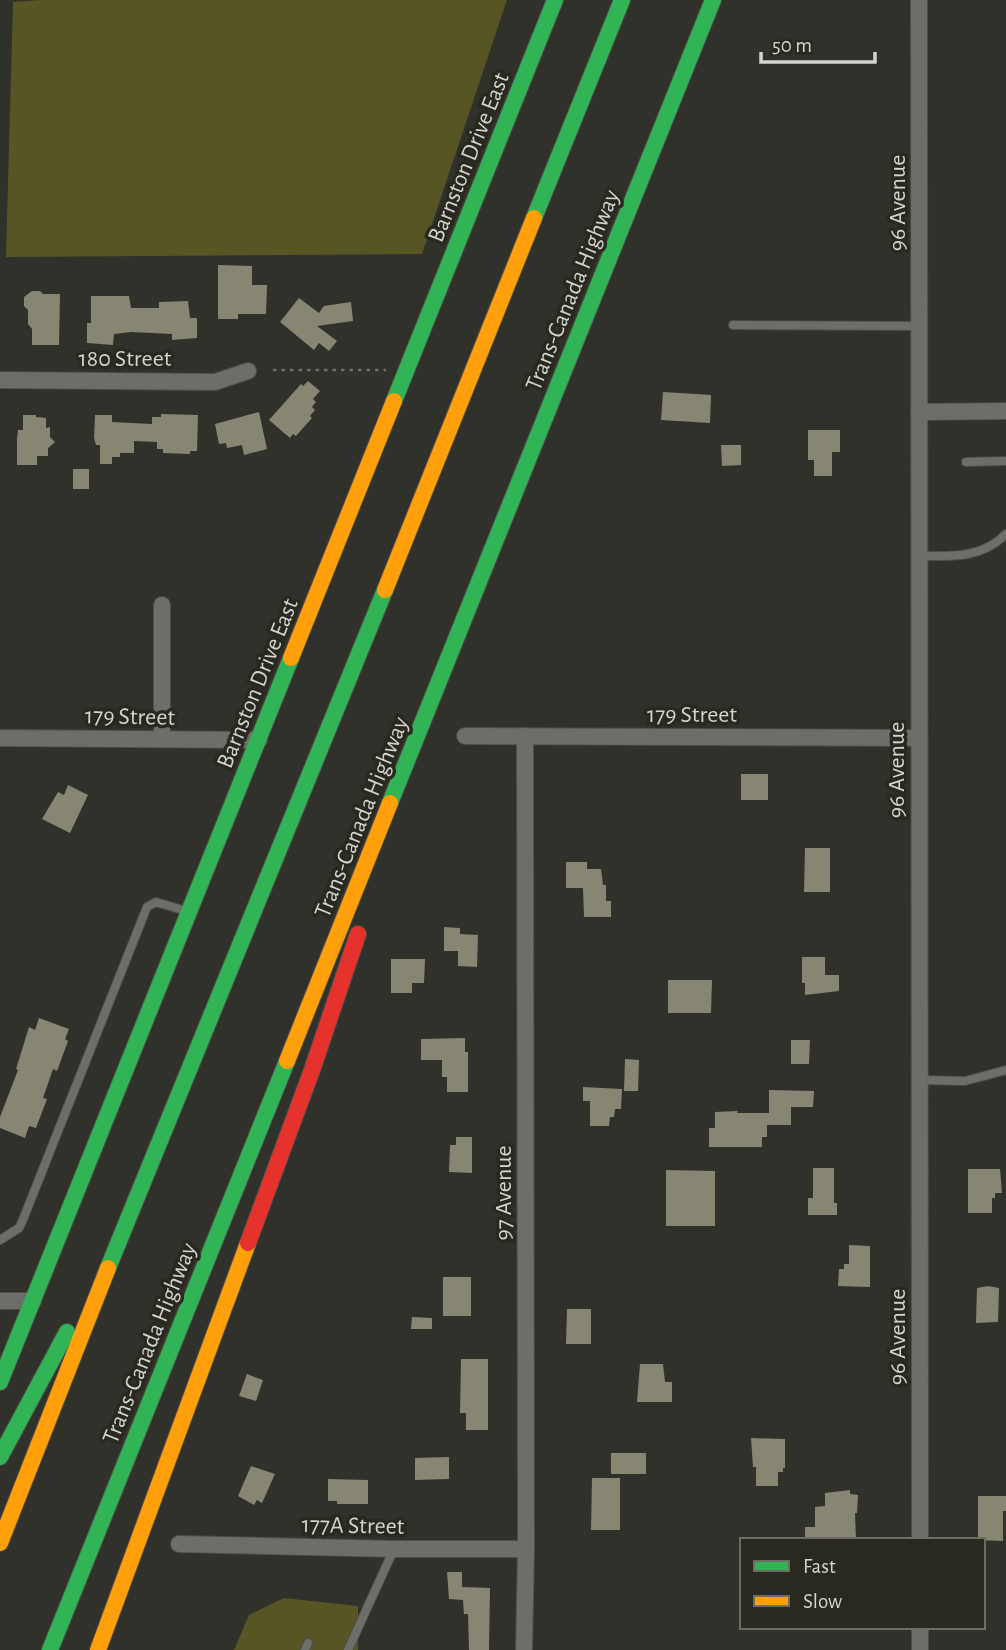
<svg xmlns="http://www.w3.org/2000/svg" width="1006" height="1650" viewBox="0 0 1006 1650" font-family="'Alegreya Sans',sans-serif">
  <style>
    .green { fill: #565524 }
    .building { fill: #868673 }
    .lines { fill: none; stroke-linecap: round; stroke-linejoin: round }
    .lane-casing { stroke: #4d4d49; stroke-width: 10 }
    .street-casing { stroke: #4d4d49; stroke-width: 18 }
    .fast-casing { stroke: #4d4d49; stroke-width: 18 }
    .slow-casing { stroke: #4d4d49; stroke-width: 18 }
    .jam-casing { stroke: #4d4d49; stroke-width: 18 }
    .path { stroke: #6d6d69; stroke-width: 2.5; stroke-dasharray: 3.5 5; stroke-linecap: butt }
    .lane { stroke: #6d6d69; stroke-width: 8 }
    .street { stroke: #6d6d69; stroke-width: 16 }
    .fast { stroke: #30b455; stroke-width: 16 }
    .slow { stroke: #ff9f0a; stroke-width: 16 }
    .jam { stroke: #e5322d; stroke-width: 16 }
    .labels { text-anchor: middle; stroke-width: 7; stroke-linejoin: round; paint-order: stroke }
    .street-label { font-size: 24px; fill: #d3d4ce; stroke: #292920 }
  </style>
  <rect width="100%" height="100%" fill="#31312c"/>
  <g class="green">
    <path d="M42,0H507L422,254L6,257L13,2Z"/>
    <path d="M284,1598L358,1606V1650H234L249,1615Z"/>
  </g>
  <g class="building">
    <path d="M218,265L252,266V285H267L266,314H238V319H218Z"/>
    <path d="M32,291H40L43,294H60L59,345H32V329L28,324V310L24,306V297Z"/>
    <path d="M91,296H129L131,308H159V302L188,301L190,318H197V338L172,340V334L131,332L114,334L113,345L87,343V323H91Z"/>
    <path d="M299,298L319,313L324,306L351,302L353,321L317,326L337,341L329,351L319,343L314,350L280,322Z"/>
    <path d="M308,381L320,391L313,399L316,402L312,407L315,410L310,416L312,418L296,436L293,434L290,438L269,420L301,384L303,386Z"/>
    <path d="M663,392L711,395L710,423L661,420Z"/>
    <path d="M259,412L267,449L244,455L242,445L227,448L226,443L219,444L215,424Z"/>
    <path d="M161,414L198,415L197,451H190V454L163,453V449H157V442L134,441V453H120V457H112V464H100V445H96L94,438L95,415H112V422L152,424V417H161Z"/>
    <path d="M23,415H36V417L46,418V428L50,427V437L55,442L48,448V456H37V465H17V439L18,430H23Z"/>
    <path d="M808,430H840V452H832V476H814V460H808Z"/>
    <path d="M721,445H741V465L722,466Z"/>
    <rect x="73" y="469" width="16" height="20"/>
    <rect x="741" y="774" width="27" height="26"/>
    <path d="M68,785L88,795L70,833L42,819L58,792L64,795Z"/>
    <path d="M805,848H830V892H804Z"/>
    <path d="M566,862H587V869H601L603,885H606V901H611V917H584L583,888H566Z"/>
    <path d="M444,927L460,928V934L478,935L477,967L458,966V951H444Z"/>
    <path d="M802,957H825V975H839V991L805,995V983H802Z"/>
    <path d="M391,959H425L424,983H412V993H391Z"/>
    <path d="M668,980H712L711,1013H668Z"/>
    <path d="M39,1018L69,1029L65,1039L68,1041L57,1071L53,1069L43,1098L47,1099L36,1128L29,1126L25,1138L0,1128V1117L18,1070L16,1069L29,1027L35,1030Z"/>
    <path d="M465,1038V1052H468V1092H447V1077H442V1060H421V1039Z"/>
    <path d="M791,1040H810L809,1064H791Z"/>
    <path d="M625,1059L639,1060L638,1091H624Z"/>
    <path d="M583,1087L622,1089L621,1109H615L614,1117H610L609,1126H590V1101H583Z"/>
    <path d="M769,1090L814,1091L813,1107H791V1125H767V1137H762V1147H709V1128H715V1112L738,1111L737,1113H769Z"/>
    <path d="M456,1137H472V1173L449,1172L450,1145H456Z"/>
    <path d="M813,1168H834V1203H837V1215H808V1198H813Z"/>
    <path d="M968,1169H1000L1002,1193H995V1198H992V1213H968Z"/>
    <path d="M666,1170L715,1171V1226H666Z"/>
    <path d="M849,1245L870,1246V1287L838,1286L839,1269H844V1264H849Z"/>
    <rect x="443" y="1277" width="28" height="39"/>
    <path d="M988,1286L999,1288L998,1322L976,1323L977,1288Z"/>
    <path d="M567,1309H591V1344H566Z"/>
    <path d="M412,1317L432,1318V1329H411Z"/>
    <path d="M461,1359H488V1430H466V1413H460Z"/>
    <path d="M640,1364H663L665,1382H672V1402H637Z"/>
    <path d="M247,1374L263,1380L256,1401L239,1396Z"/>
    <path d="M751,1438L785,1439V1468H783V1472H778V1486H756V1467H753Z"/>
    <rect x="611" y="1453" width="35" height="21"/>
    <path d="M449,1457V1479L415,1480V1458Z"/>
    <path d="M251,1466L275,1474L262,1503L257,1500L254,1505L238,1496Z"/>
    <path d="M592,1478H620V1530H591Z"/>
    <path d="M328,1479L368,1480V1504H337V1501H328Z"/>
    <path d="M850,1490V1494L858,1495L857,1513H855L856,1540H805V1527H815V1507L825,1506V1493Z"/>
    <path d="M978,1496H1006V1511H1003V1541L978,1540Z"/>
    <path d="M447,1572H462V1587L490,1588L489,1650H469L468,1614H464L463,1600L449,1599Z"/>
  </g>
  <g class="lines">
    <defs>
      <g id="lane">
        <path d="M733,325L919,326"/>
        <path d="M966,462L1006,461"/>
        <path d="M919,556C951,556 981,559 1006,534"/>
        <path d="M920,1080L965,1081L1006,1070"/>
        <path d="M0,1240L19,1228L22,1222L147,907L156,902L186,911"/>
        <path d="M305,1650L308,1643"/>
        <path d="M348,1650L394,1549"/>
      </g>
      <g id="street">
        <path d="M919,0L920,1540"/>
        <path d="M0,380L215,382L248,371"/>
        <path d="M919,412L1006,411"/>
        <path d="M162,605V739"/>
        <path d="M465,736L919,738"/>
        <path d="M0,738L259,740"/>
        <path d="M0,1301H33"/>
        <path d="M179,1544L394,1549H526"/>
        <path d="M524,1650L526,1549L525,736"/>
        <path d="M920,1650V1627"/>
      </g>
      <g id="fast">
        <path d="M534,218L622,0"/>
        <path d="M394,401L555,0"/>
        <path d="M390,803L713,0"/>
        <path d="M108,1268L385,590"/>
        <path d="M0,1382L291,658"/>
        <path d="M0,1457L67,1332"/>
        <path d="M50,1650L287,1061"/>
      </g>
      <g id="slow">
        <path d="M385,590L534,218"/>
        <path d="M291,658L394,401"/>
        <path d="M287,1061L390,803"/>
        <path d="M0,1543L108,1268"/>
        <path d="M98,1650L248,1243"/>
      </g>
      <path id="jam" d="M248,1243L312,1070L358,934"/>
    </defs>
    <use href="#lane" class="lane-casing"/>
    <use href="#street" class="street-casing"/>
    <use href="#fast" class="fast-casing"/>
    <use href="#slow" class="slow-casing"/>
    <use href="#jam" class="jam-casing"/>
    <path class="path" d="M273,370H386"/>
    <use href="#lane" class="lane"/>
    <use href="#street" class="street"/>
    <use href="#fast" class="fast"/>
    <use href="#slow" class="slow"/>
    <use href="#jam" class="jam"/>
  </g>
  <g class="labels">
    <g class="street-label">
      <text transform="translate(468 157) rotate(-68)" y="8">Barnston Drive East</text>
      <text transform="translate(897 203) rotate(-90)" y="8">96 Avenue</text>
      <text transform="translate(572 290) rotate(-68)" y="8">Trans-Canada Highway</text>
      <text x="125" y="366">180 Street</text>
      <text transform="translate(257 683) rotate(-68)" y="8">Barnston Drive East</text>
      <text x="692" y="722">179 Street</text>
      <text transform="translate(130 716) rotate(1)" y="8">179 Street</text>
      <text transform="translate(896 770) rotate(-90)" y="8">96 Avenue</text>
      <text transform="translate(361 817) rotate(-68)" y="8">Trans-Canada Highway</text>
      <text transform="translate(503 1193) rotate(-90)" y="8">97 Avenue</text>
      <text transform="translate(897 1337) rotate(-90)" y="8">96 Avenue</text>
      <text transform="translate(149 1343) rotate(-68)" y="8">Trans-Canada Highway</text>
      <text transform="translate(353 1525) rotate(1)" y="8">177A Street</text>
    </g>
  </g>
  <rect x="740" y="1538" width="245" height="91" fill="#292920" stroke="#6d6d66" stroke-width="2"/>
  <rect x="754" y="1561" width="35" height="10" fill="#30b455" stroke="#6d6d66" stroke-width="2"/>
  <text x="803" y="1573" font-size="21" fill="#d3d4ce">Fast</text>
  <rect x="754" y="1596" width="35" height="10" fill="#ff9f0a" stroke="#6d6d66" stroke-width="2"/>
  <text x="803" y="1608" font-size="21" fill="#d3d4ce">Slow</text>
  <path d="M761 52v10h114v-10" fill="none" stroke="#d3d4ce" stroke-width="3.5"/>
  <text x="772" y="52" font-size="21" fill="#d3d4ce" stroke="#292920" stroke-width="5" paint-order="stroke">50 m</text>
</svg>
